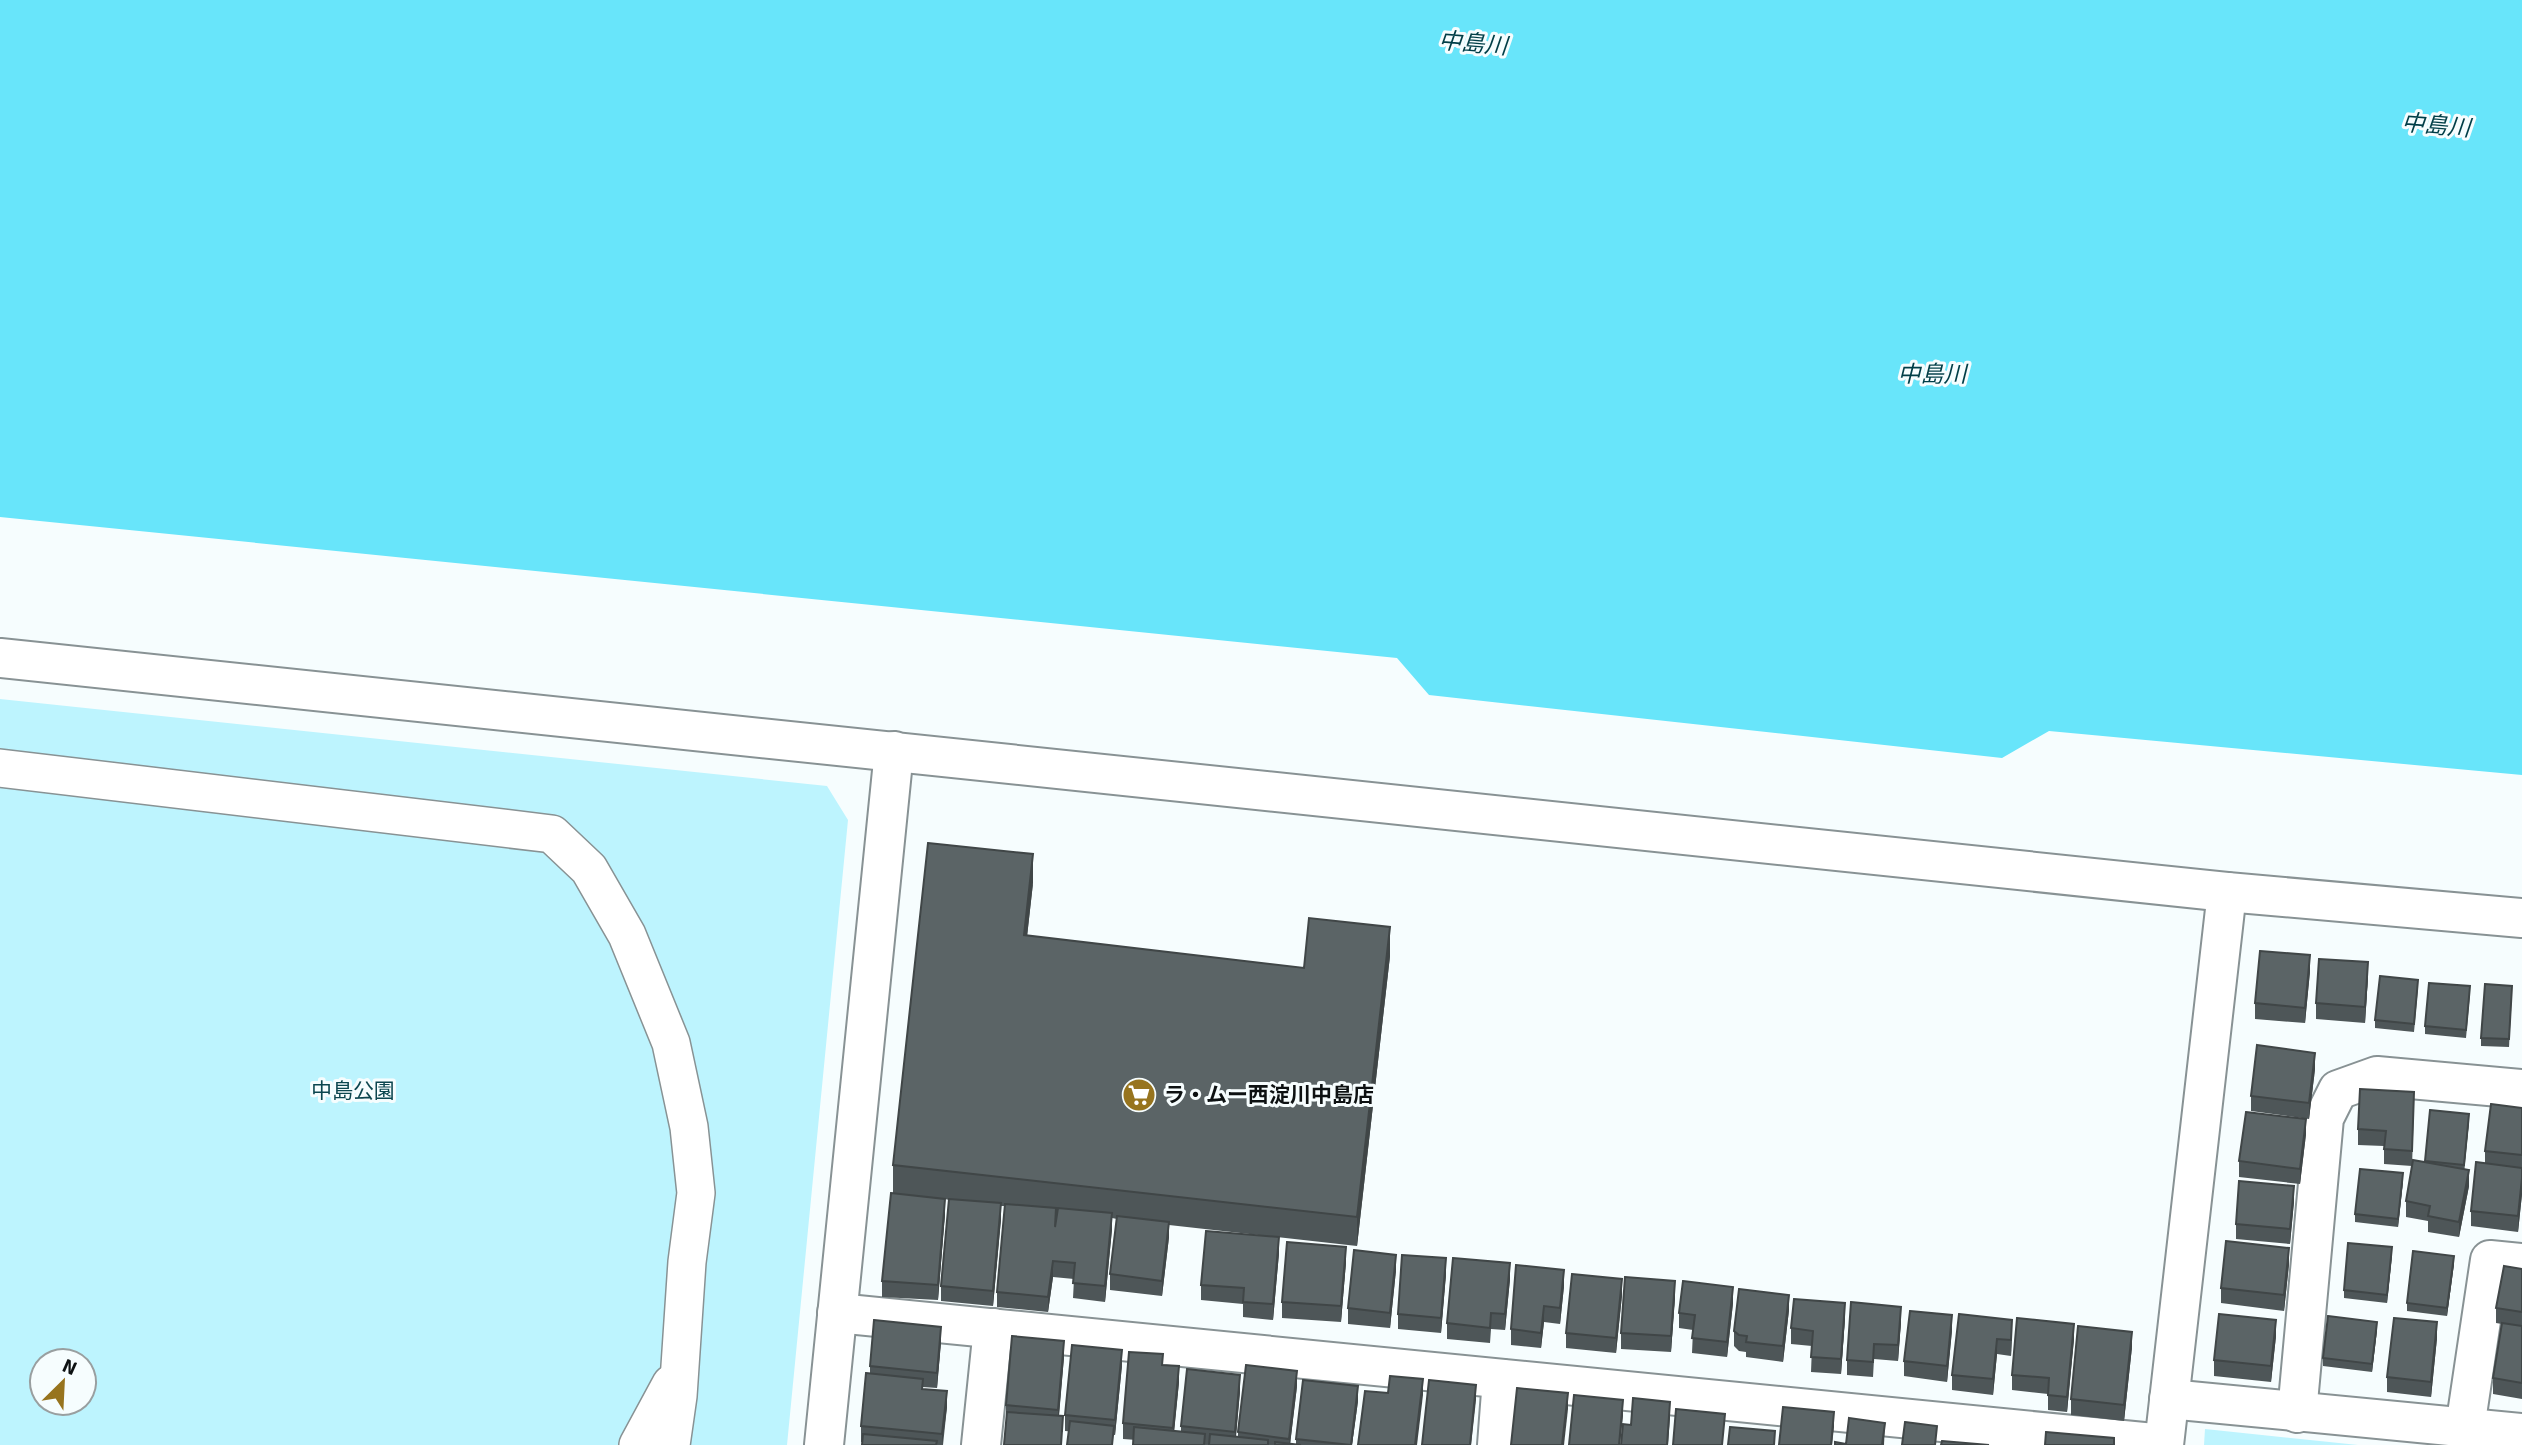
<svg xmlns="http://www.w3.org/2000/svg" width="2522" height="1445" viewBox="0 0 2522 1445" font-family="Signika,'Noto Sans JP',sans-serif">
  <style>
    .green { fill: #bdf4fe; fill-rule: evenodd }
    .water { fill: #68e5fa }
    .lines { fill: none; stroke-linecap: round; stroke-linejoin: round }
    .pedestrian-casing { stroke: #889294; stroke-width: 40 }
    .minor-casing { stroke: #889294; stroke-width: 42 }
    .tertiary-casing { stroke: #889294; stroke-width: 42 }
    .pedestrian { stroke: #fff; stroke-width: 37 }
    .minor { stroke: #fff; stroke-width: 38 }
    .tertiary { stroke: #fff; stroke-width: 38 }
    .wall { fill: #4e5658 }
    .shaded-wall { fill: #404647 }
    .building { fill: #5b6466; stroke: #404647; stroke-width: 2 }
    .labels { text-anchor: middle; stroke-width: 6; stroke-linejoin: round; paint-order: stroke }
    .park-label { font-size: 21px; fill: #0c464f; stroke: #f6fdfe }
    .poi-label { font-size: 21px; font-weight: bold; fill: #0d1112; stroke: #f6fdfe; text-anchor: start }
    .water-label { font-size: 23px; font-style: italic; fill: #003e47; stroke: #f6fdfe }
  </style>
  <rect width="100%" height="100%" fill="#f6fdfe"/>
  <g class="green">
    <path d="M0,699L827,786L848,820L787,1445H0ZM42,1361H84V1403H42Z"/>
    <path d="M2205,1429L2358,1445H2204Z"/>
  </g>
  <path class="water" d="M0,0H2522V775L2049,731L2002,758L1429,695L1397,658L0,517Z"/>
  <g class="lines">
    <defs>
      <g id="pedestrian">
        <path d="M0,768L552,834L589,869L627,935L671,1043L689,1127L696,1193L687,1262L678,1396L671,1445"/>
        <path d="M638,1445L671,1384"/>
      </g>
      <g id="minor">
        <path d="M837,1313L2164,1444"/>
        <path d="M2169,1399L2522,1433"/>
        <path d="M2297,1413L2324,1118L2338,1090L2377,1076L2522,1089"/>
        <path d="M2465,1428L2490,1260L2522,1263"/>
        <path d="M981,1445L993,1328"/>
        <path d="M1497,1445L1502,1379"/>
      </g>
      <g id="tertiary">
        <path d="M0,658L2227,892L2522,918"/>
        <path d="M824,1445L894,751"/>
        <path d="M2164,1445L2227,892"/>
      </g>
    </defs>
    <use href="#pedestrian" class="pedestrian-casing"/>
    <use href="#minor" class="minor-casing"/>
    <use href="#tertiary" class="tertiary-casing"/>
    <use href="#pedestrian" class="pedestrian"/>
    <use href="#minor" class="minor"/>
    <use href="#tertiary" class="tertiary"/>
  </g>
  <g class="wall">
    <path d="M1033,883L1027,936L1304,968L1390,956L1357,1246L1169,1225V1237L1162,1296L1110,1290V1274L1117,1219L1112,1218V1229L1105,1302L1073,1298L1074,1279L1053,1277L1048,1312L997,1307V1292L1005,1206H1001V1219L993,1306L941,1301V1286L949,1200L945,1199V1214L938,1300L882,1297V1281L893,1194V1165Z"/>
    <path d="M2310,971L2305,1023L2255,1019V1003Z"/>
    <path d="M2368,977L2365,1023L2316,1019V1003Z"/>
    <path d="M2418,988L2414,1032L2375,1028V1020Z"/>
    <path d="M2470,994L2466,1038L2425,1034V1026Z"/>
    <path d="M2512,994L2509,1047L2481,1046V1038Z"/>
    <path d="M2315,1069L2309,1119L2251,1111V1096Z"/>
    <path d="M2414,1108L2412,1166L2384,1164V1146L2358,1145V1129Z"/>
    <path d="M2522,1108V1194L2518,1232L2471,1226V1211L2485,1163V1151Z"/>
    <path d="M2430,1110L2469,1122L2464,1169L2469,1186L2459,1237L2428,1232V1221L2406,1217V1201L2425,1162Z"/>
    <path d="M2306,1134L2300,1184L2239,1177V1161Z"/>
    <path d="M2403,1181L2398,1227L2355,1222V1214Z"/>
    <path d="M2294,1201L2290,1244L2236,1239V1224Z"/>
    <path d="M1279,1253L1273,1320L1243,1317V1304L1201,1300V1285Z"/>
    <path d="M2392,1255L2387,1303L2344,1298V1290Z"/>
    <path d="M1346,1262L1341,1322L1282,1318V1302Z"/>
    <path d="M2289,1264L2284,1311L2221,1303V1288Z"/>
    <path d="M2454,1264L2447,1316L2407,1311V1303Z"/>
    <path d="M2522,1269V1399L2493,1394V1378L2502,1324L2496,1323V1308Z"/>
    <path d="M1396,1270L1390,1328L1348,1324V1308Z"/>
    <path d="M1446,1274L1441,1333L1398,1329V1314Z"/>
    <path d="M1510,1279L1505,1330L1491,1329L1490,1343L1447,1339V1323Z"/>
    <path d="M1564,1286L1560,1324L1544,1322L1541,1348L1511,1345V1329Z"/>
    <path d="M1622,1295L1616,1353L1566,1348V1333Z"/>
    <path d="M1675,1297L1671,1352L1621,1349V1333Z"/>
    <path d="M1733,1303L1727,1357L1692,1353L1693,1330L1679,1328V1313Z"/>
    <path d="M1789,1310L1783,1362L1746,1357V1352L1739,1351L1734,1346V1331Z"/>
    <path d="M1959,1314L2012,1335L2011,1356L1997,1354L1993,1395L1952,1390V1375Z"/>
    <path d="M1845,1318L1841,1374L1811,1372L1812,1346L1791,1344V1328Z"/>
    <path d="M1901,1322L1898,1361L1874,1359L1873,1377L1847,1375V1360Z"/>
    <path d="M1952,1330L1947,1382L1904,1376V1361Z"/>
    <path d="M2377,1330L2372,1372L2323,1366V1358Z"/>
    <path d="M2276,1336L2271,1382L2214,1376V1360Z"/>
    <path d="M2437,1338L2431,1397L2387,1392V1377Z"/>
    <path d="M2074,1339L2067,1412L2048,1410V1394L2012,1390V1375Z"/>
    <path d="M941,1342L937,1388L923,1387V1389L947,1407L943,1445H862L863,1442H861V1426L870,1374V1366Z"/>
    <path d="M2132,1347L2124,1421L2071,1415V1399Z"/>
    <path d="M1064,1357L1059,1416L1063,1432L1006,1421V1405Z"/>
    <path d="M1122,1365L1115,1435L1065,1431V1415Z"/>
    <path d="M1163,1365L1179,1382L1174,1431L1181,1432V1426L1240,1391L1236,1437H1238V1432L1297,1386L1290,1444L1296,1445V1439L1358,1401L1352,1445H1205L1123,1439V1423Z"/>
  </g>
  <g class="shaded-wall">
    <path d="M1033,854V883L1024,964V935Z"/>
    <path d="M1390,927V956L1357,1246V1217Z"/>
    <path d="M2310,955V971L2305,1023V1008Z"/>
    <path d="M2368,962V977L2365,1023V1007Z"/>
    <path d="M2315,1053V1069L2309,1119V1103Z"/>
    <path d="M2469,1114V1122L2464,1173V1165Z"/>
    <path d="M2306,1119V1134L2300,1184V1169Z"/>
    <path d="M2469,1170V1186L2459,1237V1222Z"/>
    <path d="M2403,1173V1181L2398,1227V1219Z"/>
    <path d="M2522,1178V1194L2518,1232V1216Z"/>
    <path d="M2294,1186V1201L2290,1244V1229Z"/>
    <path d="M945,1199V1214L938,1300V1285Z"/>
    <path d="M1001,1203V1219L993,1306V1291Z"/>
    <path d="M1112,1213V1229L1105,1302V1286Z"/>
    <path d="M1169,1222V1237L1162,1296V1281Z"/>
    <path d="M1279,1237V1253L1273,1320V1304Z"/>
    <path d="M1346,1247V1262L1341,1322V1306Z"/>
    <path d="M2392,1247V1255L2387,1303V1295Z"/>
    <path d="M2289,1248V1264L2284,1311V1295Z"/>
    <path d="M1396,1255V1270L1390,1328V1313Z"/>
    <path d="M2454,1256V1264L2447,1316V1308Z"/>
    <path d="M1446,1258V1274L1441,1333V1318Z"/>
    <path d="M1053,1261V1277L1048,1312V1297Z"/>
    <path d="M1510,1263V1279L1505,1330V1314Z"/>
    <path d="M1564,1270V1286L1560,1324V1308Z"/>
    <path d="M1622,1279V1295L1616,1353V1338Z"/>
    <path d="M1675,1281V1297L1671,1352V1336Z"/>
    <path d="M1733,1287V1303L1727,1357V1342Z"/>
    <path d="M1789,1295V1310L1783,1362V1346Z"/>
    <path d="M1845,1303V1318L1841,1374V1359Z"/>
    <path d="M1544,1306V1322L1541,1348V1333Z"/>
    <path d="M1901,1307V1322L1898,1361V1345Z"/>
    <path d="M1952,1315V1330L1947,1382V1366Z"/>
    <path d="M2012,1320V1335L2011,1356V1340Z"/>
    <path d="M2276,1320V1336L2271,1382V1366Z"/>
    <path d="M2377,1322V1330L2372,1372V1364Z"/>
    <path d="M2437,1322V1338L2431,1397V1382Z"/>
    <path d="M2074,1324V1339L2067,1412V1397Z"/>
    <path d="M941,1327V1342L937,1388V1373Z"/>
    <path d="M2132,1332V1347L2124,1421V1405Z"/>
    <path d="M1997,1339V1354L1993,1395V1379Z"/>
    <path d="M1064,1341V1357L1058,1425V1410Z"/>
    <path d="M1122,1350V1365L1115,1435V1420Z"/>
    <path d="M1179,1366V1382L1173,1443V1428Z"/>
    <path d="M1297,1371V1386L1290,1445H1289Z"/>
    <path d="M1240,1375V1391L1235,1445V1432Z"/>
    <path d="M1423,1379V1395L1417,1445H1415Z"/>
    <path d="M1476,1385V1400L1471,1445H1470Z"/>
    <path d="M1358,1386V1401L1352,1445H1351Z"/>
    <path d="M947,1391V1407L942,1445V1434Z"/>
    <path d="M1568,1393V1409L1564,1445H1562Z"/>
    <path d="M1623,1400V1416L1620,1445H1619Z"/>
    <path d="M1670,1402V1417L1668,1445H1667Z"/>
    <path d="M1834,1412V1427L1832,1445H1831Z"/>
    <path d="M1885,1423L1884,1445H1882Z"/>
  </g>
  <g class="building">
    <path d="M928,843L1033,854L1024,935L1304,968L1309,918L1390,927L1357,1217L893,1165Z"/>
    <path d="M2260,951L2310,955L2305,1008L2255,1003Z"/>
    <path d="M2319,959L2368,962L2365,1007L2316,1003Z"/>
    <path d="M2380,976L2418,980L2414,1024L2375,1020Z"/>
    <path d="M2429,983L2470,986L2466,1030L2425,1026Z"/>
    <path d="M2485,984L2512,986L2509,1039L2481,1038Z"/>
    <path d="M2257,1045L2315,1053L2309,1103L2251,1096Z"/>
    <path d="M2360,1089L2414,1092L2412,1151L2384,1149L2386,1131L2358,1129Z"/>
    <path d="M2491,1104L2522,1108V1155L2485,1151Z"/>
    <path d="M2430,1110L2469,1114L2464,1165L2425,1161Z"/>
    <path d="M2246,1112L2306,1119L2300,1169L2239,1161Z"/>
    <path d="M2413,1160L2469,1170L2459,1222L2428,1216L2430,1206L2406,1201Z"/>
    <path d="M2476,1162L2522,1168V1178L2518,1216L2471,1211Z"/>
    <path d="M2360,1169L2403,1173L2398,1219L2355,1214Z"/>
    <path d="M2239,1181L2294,1186L2290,1229L2236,1224Z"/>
    <path d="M891,1193L945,1199L938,1285L882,1281Z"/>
    <path d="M949,1199L1001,1203L993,1291L941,1286Z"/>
    <path d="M1005,1204L1056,1208L1055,1227L1058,1208L1112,1213L1105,1286L1073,1283L1075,1263L1053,1261L1048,1297L997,1292Z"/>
    <path d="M1117,1216L1169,1222L1162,1281L1110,1274Z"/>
    <path d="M1206,1231L1279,1237L1273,1304L1243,1302L1244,1288L1201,1285Z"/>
    <path d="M2226,1241L2289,1248L2284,1295L2221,1288Z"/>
    <path d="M1287,1242L1346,1247L1341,1306L1282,1302Z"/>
    <path d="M2348,1243L2392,1247L2387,1295L2344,1290Z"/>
    <path d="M1354,1250L1396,1255L1390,1313L1348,1308Z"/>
    <path d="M2413,1251L2454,1256L2447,1308L2407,1303Z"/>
    <path d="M1402,1255L1446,1258L1441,1318L1398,1314Z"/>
    <path d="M1453,1258L1510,1263L1505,1314L1491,1313L1490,1328L1447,1323Z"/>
    <path d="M1516,1265L1564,1270L1560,1308L1544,1306L1541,1333L1511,1329Z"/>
    <path d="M2504,1266L2522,1269V1312L2496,1308Z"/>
    <path d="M1572,1274L1622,1279L1616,1338L1566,1333Z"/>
    <path d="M1625,1277L1675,1281L1671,1336L1621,1333Z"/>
    <path d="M1683,1281L1733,1287L1727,1342L1692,1338L1695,1315L1679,1313Z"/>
    <path d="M1739,1289L1789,1295L1783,1346L1746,1342L1747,1336L1739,1335L1734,1331Z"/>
    <path d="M1794,1299L1845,1303L1841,1359L1811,1357L1813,1331L1791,1328Z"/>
    <path d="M1851,1302L1901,1307L1898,1345L1874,1344L1873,1362L1847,1360Z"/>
    <path d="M1910,1311L1952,1315L1947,1366L1904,1361Z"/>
    <path d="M1959,1314L2012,1320L2011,1340L1997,1339L1993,1379L1952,1375Z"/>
    <path d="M2219,1314L2276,1320L2271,1366L2214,1360Z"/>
    <path d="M2328,1316L2377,1322L2372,1364L2323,1358Z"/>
    <path d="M2017,1318L2074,1324L2067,1397L2048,1395L2049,1378L2012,1375Z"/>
    <path d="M2394,1318L2437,1322L2431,1382L2387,1377Z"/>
    <path d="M874,1320L941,1327L937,1373L870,1366Z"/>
    <path d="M2502,1323L2522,1326V1383L2493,1378Z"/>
    <path d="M2078,1326L2132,1332L2124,1405L2071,1399Z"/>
    <path d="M1012,1336L1064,1341L1058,1410L1006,1405Z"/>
    <path d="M1072,1345L1122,1350L1115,1420L1065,1415Z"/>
    <path d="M1129,1352L1163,1354L1162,1365L1179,1366L1173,1428L1123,1423Z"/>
    <path d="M1246,1365L1297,1371L1289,1439L1238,1432Z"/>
    <path d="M1187,1369L1240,1375L1235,1432L1181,1426Z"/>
    <path d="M866,1373L923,1379L922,1389L947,1391L942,1434L861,1426Z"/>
    <path d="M1390,1376L1423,1379L1415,1445H1358L1365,1391L1388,1393Z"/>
    <path d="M1303,1380L1358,1386L1351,1445L1296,1439Z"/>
    <path d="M1429,1380L1476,1385L1470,1445H1422Z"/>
    <path d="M1517,1388L1568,1393L1562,1445H1511Z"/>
    <path d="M1574,1395L1623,1400L1619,1445H1569Z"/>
    <path d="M1633,1398L1670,1402L1667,1445H1621L1623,1424L1631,1425Z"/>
    <path d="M1783,1407L1834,1412L1831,1445H1779Z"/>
    <path d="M1676,1409L1725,1414L1722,1445H1673Z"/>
    <path d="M1007,1412L1063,1416L1061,1445H1004Z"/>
    <path d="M1849,1418L1885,1423L1882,1445H1835V1442L1846,1444Z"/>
    <path d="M1070,1421L1114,1426L1112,1445H1067Z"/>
    <path d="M1905,1422L1937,1426L1935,1445H1902Z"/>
    <path d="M1134,1427L1205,1434L1204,1445H1133Z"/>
    <path d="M1730,1427L1775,1431L1774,1445H1728Z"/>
    <path d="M2046,1432L2114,1438V1445H2045Z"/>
    <path d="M863,1434L937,1441L936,1445H862Z"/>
    <path d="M1210,1434L1268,1440V1445H1209Z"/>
    <path d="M1942,1441L1989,1445H1941Z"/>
    <path d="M1275,1442L1301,1445H1275Z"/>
  </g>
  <defs>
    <symbol id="supermarket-disc" viewBox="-11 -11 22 22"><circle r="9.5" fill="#97741e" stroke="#f6fdfe"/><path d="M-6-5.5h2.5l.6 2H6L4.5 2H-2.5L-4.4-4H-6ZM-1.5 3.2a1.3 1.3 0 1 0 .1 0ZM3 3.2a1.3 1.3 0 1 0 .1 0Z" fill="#fff"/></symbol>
  </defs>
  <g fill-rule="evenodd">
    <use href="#supermarket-disc" x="1120" y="1076" width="38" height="38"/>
  </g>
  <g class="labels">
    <g class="park-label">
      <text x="353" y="1098">中島公園</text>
    </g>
    <g class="poi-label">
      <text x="1164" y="1102">ラ・ムー西淀川中島店</text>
    </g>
    <g class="water-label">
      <text transform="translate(1473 43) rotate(5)" y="8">中島川</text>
      <text transform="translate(2436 125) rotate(5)" y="8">中島川</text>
      <text x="1932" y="382">中島川</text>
    </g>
  </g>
  <g transform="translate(63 1382) rotate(24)"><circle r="33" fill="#f6fdfe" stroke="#999fa0" stroke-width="2"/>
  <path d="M0-5L12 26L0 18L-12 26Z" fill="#97741e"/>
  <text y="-10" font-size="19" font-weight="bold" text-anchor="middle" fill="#0d1112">N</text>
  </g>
</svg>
